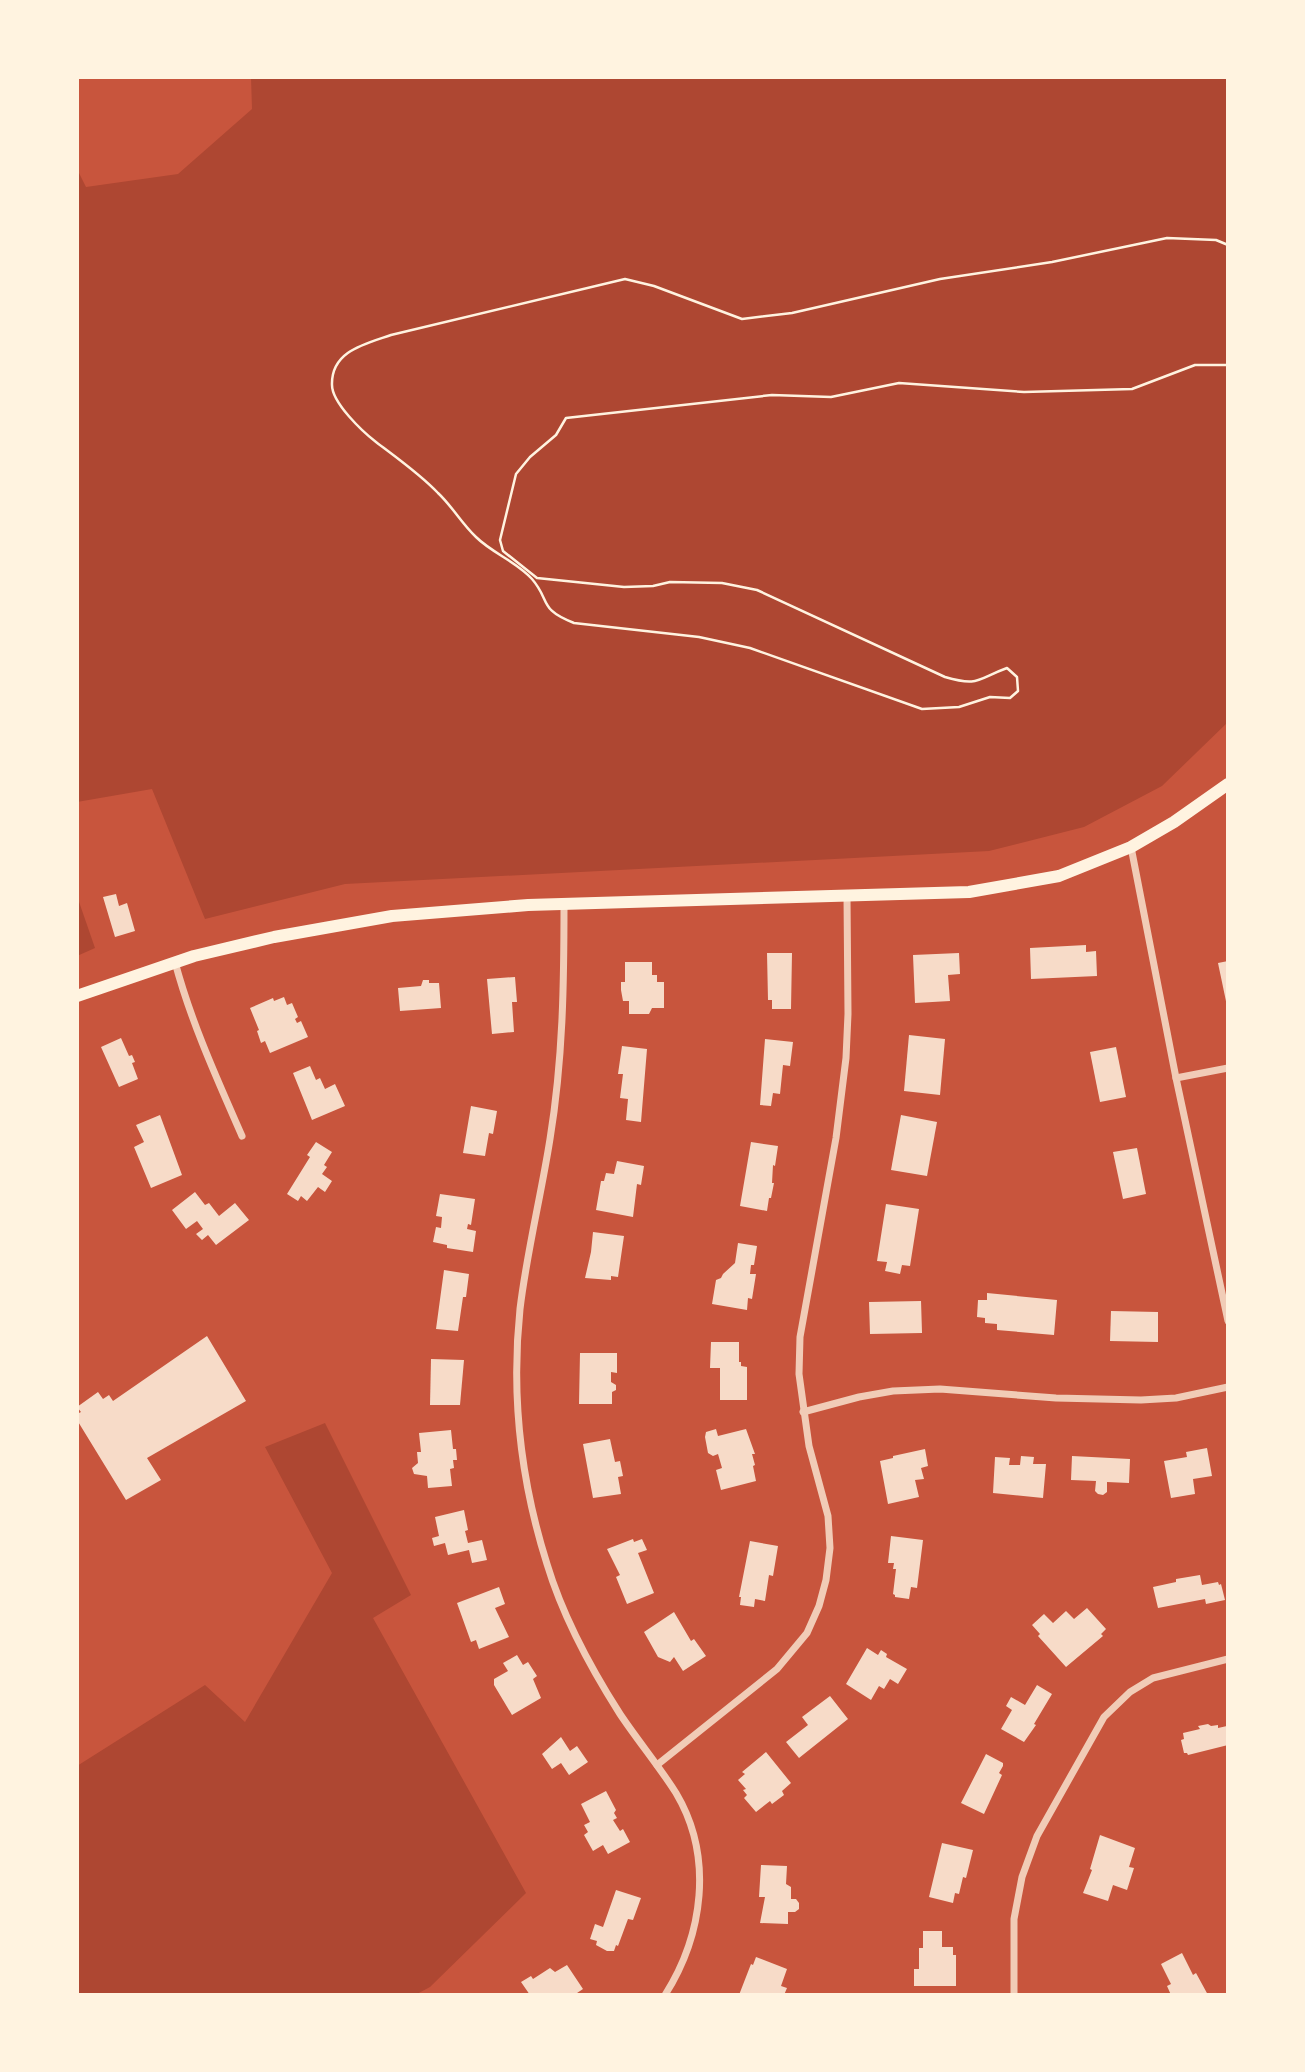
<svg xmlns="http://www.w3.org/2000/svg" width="1305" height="2072" viewBox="0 0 1305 2072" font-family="'Nunito Sans',sans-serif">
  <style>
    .green { fill: #ae4732 }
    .building { fill: #f7dbc8 }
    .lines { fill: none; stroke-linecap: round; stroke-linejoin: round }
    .path { stroke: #fff3e0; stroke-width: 2.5 }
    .minor { stroke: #f1ccb7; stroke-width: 7 }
    .secondary { stroke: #fff3e0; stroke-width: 12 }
  </style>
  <rect width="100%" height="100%" fill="#c8553d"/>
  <g class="green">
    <path d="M251,77H1228V722L1162,786L1084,827L989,851L345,884L205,919L152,789L77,802V169L86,187L178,174L252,109Z"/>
    <path d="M77,896L95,948L77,956Z"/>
    <path d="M325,1423L411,1595L373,1618L526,1893L430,1987L415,1995H77V1766L205,1685L245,1722L332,1573L265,1447Z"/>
  </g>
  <g class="building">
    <path d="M116,894L119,906L127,903L135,931L115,937L103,897Z"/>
    <path d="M1086,945V952L1096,951L1097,976L1031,979L1030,948Z"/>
    <path d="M767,953H792L791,1009H772V1000H768Z"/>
    <path d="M959,953L960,974L948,975L950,1001L915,1003L913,955Z"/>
    <path d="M1228,961V1006H1227L1218,963Z"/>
    <path d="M625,962H652V975H657V982H664V1008H652L649,1014H629V1001H623L621,990V982H625Z"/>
    <path d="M515,977L517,1002H512L514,1032L492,1034L487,979Z"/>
    <path d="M423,980H429V983H439L441,1008L400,1011L398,988L421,986Z"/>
    <path d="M284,997L287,1005L292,1003L298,1017L295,1019L297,1023L301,1021L308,1037L270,1053L265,1041L261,1043L257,1031L259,1030L250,1008L273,998L274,1001Z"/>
    <path d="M909,1035L945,1039L940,1095L904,1091Z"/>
    <path d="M121,1038L129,1056L132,1055L135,1062L132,1063L138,1079L119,1087L101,1047Z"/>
    <path d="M765,1039L793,1042L790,1066L783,1065L780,1094L773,1093L771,1106L760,1105Z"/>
    <path d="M622,1046L647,1049L641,1122L626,1120L628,1099L620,1098L623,1074H618Z"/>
    <path d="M1116,1047L1126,1097L1100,1102L1090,1052Z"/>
    <path d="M310,1066L316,1080L320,1078L325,1089L335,1084L345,1106L312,1120L293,1073Z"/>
    <path d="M471,1106L497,1111L493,1134L489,1133L485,1156L463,1153Z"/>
    <path d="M160,1115L182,1175L151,1188L134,1147L144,1142L136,1125Z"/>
    <path d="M901,1115L937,1122L927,1176L891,1170Z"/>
    <path d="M316,1142L332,1152L324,1165L327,1167L322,1174L332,1181L325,1192L318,1187L307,1201L301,1196L298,1201L287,1194L310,1157L307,1155Z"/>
    <path d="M751,1142L778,1146L775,1166L773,1165L772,1183H774L771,1198H769L767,1211L740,1206Z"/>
    <path d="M1137,1148L1146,1194L1123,1199L1113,1152Z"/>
    <path d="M617,1161L644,1166L641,1185L637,1184L633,1217L596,1210L601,1181H604L606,1173L614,1174Z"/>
    <path d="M195,1192L205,1205L209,1203L219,1216L235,1203L249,1220L216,1245L208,1235L202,1240L196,1234L203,1229L197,1221L186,1229L172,1210Z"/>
    <path d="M440,1194L475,1199L471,1225L468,1224L467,1229L476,1231L473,1252L447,1248V1245L433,1242L436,1227L441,1228L442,1217L436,1216Z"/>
    <path d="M886,1204L919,1209L910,1266L902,1265L900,1274L885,1271L887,1262L877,1261Z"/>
    <path d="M593,1232L624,1236L618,1277L611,1276V1280L585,1278L591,1252Z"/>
    <path d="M738,1243L757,1246L754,1265H751L750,1274H756L752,1299L748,1298L747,1310L712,1304L716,1280L721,1278L723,1274L735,1263Z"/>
    <path d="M444,1270L469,1274L466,1297H463L458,1331L436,1329Z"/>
    <path d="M987,1293L1057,1300L1054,1335L997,1330V1324L985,1323V1318L977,1317L978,1300H987Z"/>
    <path d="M921,1301L922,1333L870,1334L869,1302Z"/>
    <path d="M1111,1311L1158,1312V1342L1110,1341Z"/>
    <path d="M207,1336L246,1401L147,1458L161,1480L126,1500L77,1420V1414L81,1412L77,1407L98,1392L103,1399L109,1395L113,1401Z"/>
    <path d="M711,1342H739V1362H741V1366L747,1367V1400H720V1368H710Z"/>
    <path d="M580,1353H617V1373L611,1372V1382L616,1385V1390L612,1392V1404H579Z"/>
    <path d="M431,1359L464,1360L460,1405H430Z"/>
    <path d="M716,1429L718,1436L746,1429L755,1454H752L755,1465L753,1466L756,1481L721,1490L716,1470L722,1468L718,1454L713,1456L708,1453L705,1437L706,1432Z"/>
    <path d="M451,1430L453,1449H456L457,1460H453L454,1468L450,1469L452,1486L428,1488L427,1476L414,1474L412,1468L418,1463L417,1452H421L419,1433Z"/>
    <path d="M610,1439L615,1462L620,1461L623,1476L618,1477L621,1494L593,1498L583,1444Z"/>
    <path d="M1207,1448L1212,1476L1193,1479L1195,1494L1171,1498L1164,1461L1187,1457L1186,1452Z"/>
    <path d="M925,1449L928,1466L921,1468L924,1479L915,1480L919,1497L888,1504L880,1461L893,1458V1456Z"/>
    <path d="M1021,1456L1034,1457L1033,1464H1046L1043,1498L993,1493L995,1457L1010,1458L1009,1465H1020Z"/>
    <path d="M1072,1456L1130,1459L1129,1483L1107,1482V1492L1103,1495L1098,1494L1095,1491L1096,1481L1071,1480Z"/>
    <path d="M464,1510L468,1530L465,1531L468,1543L482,1540L487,1560L472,1563L469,1550L448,1555L445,1543L434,1546L432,1538L439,1536L435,1517Z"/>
    <path d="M891,1536L923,1540L917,1588L911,1587L909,1599L895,1597V1595L893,1594L896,1569H893L894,1563H888Z"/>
    <path d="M633,1539L634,1542L642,1539L647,1550L638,1553L654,1593L627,1604L616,1577L620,1575L607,1549Z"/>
    <path d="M750,1541L778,1546L773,1576L769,1575L765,1601L755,1599L754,1607L740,1605L741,1597H739Z"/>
    <path d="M1200,1575L1202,1585L1218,1582L1219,1585L1221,1584L1225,1600L1206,1604L1205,1599L1158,1608L1153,1587L1176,1582V1579Z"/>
    <path d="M499,1587L505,1604L495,1608L509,1637L479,1649L476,1640L471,1642L457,1603Z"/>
    <path d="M1087,1608L1106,1629L1101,1634L1103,1636L1066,1667L1038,1636L1040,1634L1032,1625L1044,1614L1053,1623L1066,1611L1074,1619Z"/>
    <path d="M674,1612L691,1641L694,1639L706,1656L683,1671L674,1657L670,1662L658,1657L644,1632Z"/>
    <path d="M867,1648L878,1655L881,1650L887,1654L886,1657L907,1669L898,1684L890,1679L884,1689L879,1686L871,1700L846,1684Z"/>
    <path d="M517,1655L523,1665L528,1662L537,1676L533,1679L541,1698L512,1715L494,1685V1679L508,1671L503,1663Z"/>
    <path d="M1037,1685L1052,1694L1034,1724L1036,1725L1024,1742L1001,1729L1012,1710L1006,1706L1011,1697L1025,1705Z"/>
    <path d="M830,1696L848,1719L799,1758L786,1742L808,1725L802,1717Z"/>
    <path d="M1208,1724L1211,1726L1218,1725V1728L1227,1726L1228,1745L1188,1755L1187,1753H1184L1181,1740L1184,1739L1183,1733L1200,1729L1198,1726Z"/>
    <path d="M561,1737L570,1751L577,1746L588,1762L569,1775L561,1763L552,1769L542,1754Z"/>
    <path d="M766,1752L791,1783L782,1791L784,1795L772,1804L770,1801L756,1812L744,1798L747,1795L743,1790L746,1789L738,1780L745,1774L742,1772Z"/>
    <path d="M986,1754L1003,1763V1766L999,1773L1002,1775L984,1814L961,1803Z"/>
    <path d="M606,1791L616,1810L614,1813L617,1818L613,1820L620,1831L623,1829L630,1842L608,1854L603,1845L593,1851L584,1835L588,1832L584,1825L590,1822L581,1804Z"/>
    <path d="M1100,1835L1135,1848L1129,1867L1134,1868L1127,1890L1113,1885L1108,1901L1083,1893L1092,1870L1090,1869Z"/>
    <path d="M942,1843L973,1850L966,1878L963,1877L959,1894L955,1893L953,1903L929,1897Z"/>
    <path d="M761,1865L787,1866L786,1884L791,1887V1899H796L799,1903V1909L795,1912H788V1924L760,1923L765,1897H759Z"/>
    <path d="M616,1890L641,1898L633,1920L628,1919L618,1946L616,1945L614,1951H607L596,1945L597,1941L590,1939L595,1924L603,1927Z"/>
    <path d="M923,1931H942V1947H953V1955H956V1986H914V1969H919V1948H923Z"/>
    <path d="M1182,1953L1193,1975L1196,1973L1208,1995H1171L1167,1986L1171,1984L1161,1964Z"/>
    <path d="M756,1957L787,1969L781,1986L787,1988L784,1995H739L751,1964L753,1965Z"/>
    <path d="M567,1965L583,1989L574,1995H530L521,1982L531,1976L533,1979L550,1968L555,1972Z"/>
  </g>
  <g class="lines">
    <path class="path" d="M1228,245L1216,240L1167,238L1052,262L940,279L792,313L742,319L654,286L625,279L391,335C365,344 331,351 332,385C332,403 363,432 376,442C397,458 420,474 438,493C452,506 462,524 476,537C492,553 517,562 532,579C551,601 538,609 574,623L699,637L750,648L922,709L959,707L990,697L1010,698L1018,691L1017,677L1007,668C977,679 979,687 945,677L757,590L722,583L670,582L653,586L624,587L537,578L503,551L500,540L516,474L530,457L556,435L566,418L772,395L831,397L899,383L1024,392L1132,389L1195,365H1228"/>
    <g class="minor">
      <path d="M1131,847L1176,1078L1228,1321"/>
      <path d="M564,904C564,984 563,1059 550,1139C541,1196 527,1251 520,1309C511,1395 521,1482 547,1564C563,1617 590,1667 620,1714C638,1741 659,1766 676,1793C714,1857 703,1935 665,1995"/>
      <path d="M175,962C191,1022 217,1079 242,1136"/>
      <path d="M1176,1078L1228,1068"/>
      <path d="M803,1412L859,1397L893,1391L940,1389L1056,1398L1141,1400L1176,1398L1228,1387"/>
      <path d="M657,1765L777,1669L807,1633L819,1606L826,1580L830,1548L828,1516L809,1446L799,1374L800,1337L836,1138L846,1058L848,1014L847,896"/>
      <path d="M1014,1995V1919L1022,1877L1037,1836L1104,1717L1130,1692L1153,1678L1228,1659"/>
    </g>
    <path class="secondary" d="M77,996L194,956L274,937L392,916L528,905L969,892L1059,876L1131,847L1174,822L1228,784"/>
  </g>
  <rect width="1305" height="2072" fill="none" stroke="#fff3e0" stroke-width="158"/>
</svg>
